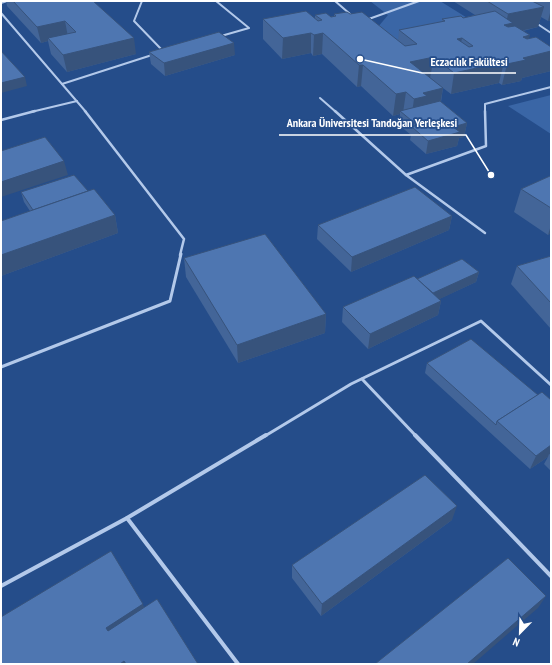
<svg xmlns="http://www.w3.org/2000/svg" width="552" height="665" viewBox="0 0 552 665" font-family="'PT Sans Narrow',sans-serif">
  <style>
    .green { fill: #3a66a6 }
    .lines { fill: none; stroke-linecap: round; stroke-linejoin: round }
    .lane-far3 { stroke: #b3c9ea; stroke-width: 2 }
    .lane-far2 { stroke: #b3c9ea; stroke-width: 2.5 }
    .lane-far1 { stroke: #b3c9ea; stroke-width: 3 }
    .lane { stroke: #b3c9ea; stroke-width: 4 }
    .wall { fill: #436598 }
    .shaded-wall { fill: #37537c }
    .building { fill: #4e76b1; stroke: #37537c; fill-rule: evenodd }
    .leader { fill: none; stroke: #fff; stroke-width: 1.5 }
    .callout-dot { fill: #fff; stroke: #254d8a; stroke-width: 1.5 }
    .callout-label { font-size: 12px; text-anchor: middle; font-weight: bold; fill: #fff; stroke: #254d8a; stroke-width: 3.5; stroke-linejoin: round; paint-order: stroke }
  </style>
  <rect width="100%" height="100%" fill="#254d8a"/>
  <g class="green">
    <path d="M370,1H440L477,24L402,44L378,27L388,15Z"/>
    <path d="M551,95V134L508,106Z"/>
  </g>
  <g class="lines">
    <g class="lane-far3">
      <path d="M142,1L134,21L163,51"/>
      <path d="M216,1L249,28L221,36"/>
      <path d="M335,1L350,14"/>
      <path d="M1,3L7,1"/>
      <path d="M1,13L86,112"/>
      <path d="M366,20L419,1"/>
      <path d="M536,23L551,33"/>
      <path d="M62,84L152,55"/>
      <path d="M320,98L336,112"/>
      <path d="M31,112L77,101"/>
      <path d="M485,112V104L551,87"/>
    </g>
    <g class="lane-far2">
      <path d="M85,111L184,239L180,255"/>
      <path d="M335,111L406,175"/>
      <path d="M1,120L35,111"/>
      <path d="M485,233L406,175L486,146L485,111"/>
    </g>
    <g class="lane-far1">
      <path d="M1,367L170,301L181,254"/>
      <path d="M362,379L416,436"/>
      <path d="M265,436L351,384L481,321L551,385"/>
    </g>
    <g class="lane">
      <path d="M415,435L551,576"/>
      <path d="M127,518L238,664"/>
      <path d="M1,586L127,518L266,435"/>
    </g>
  </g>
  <g class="wall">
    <path d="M6,1H93L136,54L67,72L51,54L48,41L41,43L7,6Z"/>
    <path d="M453,1H551V20L548,21L541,17L538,27L523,31L529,39L551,47V71L522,78L521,81L502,85L499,83L451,94L443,88L441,102L467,123L464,137L459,138L457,146L426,154L410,140L411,135L399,125L400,114L393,116L361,86L357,87L322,54L313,56L311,53L282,59L263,39V19H315V15L331,17L334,16V14H350L398,41L399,30L442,22V19L463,18L475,15Z"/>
    <path d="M149,52L235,55L165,76L151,64Z"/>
    <path d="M551,176V233L548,235L514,212L521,189Z"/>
    <path d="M88,191L115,215L118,233L1,276V221L30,211L24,202L21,192Z"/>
    <path d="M452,216L449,230L351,272L317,239L318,225Z"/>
    <path d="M551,256V329L511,284L517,266Z"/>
    <path d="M184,258L326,314L325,333L238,363L186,277Z"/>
    <path d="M479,272L476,282L439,299L441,301L438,315L368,349L342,322L343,307L417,279Z"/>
    <path d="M427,363L538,395L551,400V471L544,464L548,457L530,469L425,373Z"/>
    <path d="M452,520L321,616L292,578V565Z"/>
  </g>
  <g class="shaded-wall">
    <path d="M544,7L538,27L511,33L504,25L506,24L508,14Z"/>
    <path d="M551,9V20L548,21Z"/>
    <path d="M65,21L68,37L48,38V41L41,43L37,27Z"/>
    <path d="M311,33V53L282,59L283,38Z"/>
    <path d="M323,33L322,54L313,56L314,35Z"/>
    <path d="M530,35L525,56L523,37Z"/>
    <path d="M134,38L136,54L67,72L63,55Z"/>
    <path d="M462,38L458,58L457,39Z"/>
    <path d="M234,43L235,55L165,76L164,63Z"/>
    <path d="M551,51V71L522,78L521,81L502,85L507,64L523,58Z"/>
    <path d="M434,57L430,78L410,62Z"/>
    <path d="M504,62L499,83L451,94L454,73Z"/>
    <path d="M359,65H363L361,86L357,87Z"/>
    <path d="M25,77L27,86L1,93V83Z"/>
    <path d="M443,88L439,110L411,120L414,99L423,93Z"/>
    <path d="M406,92L403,113L400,111V114L393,116L396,94Z"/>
    <path d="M467,123L464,137L459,138L457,146L426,154L428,141L453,127Z"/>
    <path d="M64,161L68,175L1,197V182Z"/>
    <path d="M115,215L118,233L1,276V255Z"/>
    <path d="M452,216L449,230L351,272L352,257Z"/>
    <path d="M551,225V233L548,235Z"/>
    <path d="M479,272L476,282L427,305L429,295Z"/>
    <path d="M441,301L438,315L368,349L370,334Z"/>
    <path d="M326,314L325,333L238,363L237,345Z"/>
    <path d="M551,445V455L549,454L548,457L530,469L536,456Z"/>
    <path d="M457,506L452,520L321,616L322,604Z"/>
    <path d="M546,596L538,608L473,664H467Z"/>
    <path d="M143,604L147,616L111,640L106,628Z"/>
    <path d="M124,661L125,664H120Z"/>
  </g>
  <g class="building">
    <path d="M13,1H93L134,38L63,55L48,38L76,32L65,21L37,27Z"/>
    <path d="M487,1H532L544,7L508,14Z"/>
    <path d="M306,11L318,21L322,20L315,15L326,13L331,17L336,16L334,14L347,12L350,14L362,12L405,46L417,44L399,30L445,21L442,19L461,16L463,18L495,11L513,23L504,25L508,27L515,26L530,35L523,37L527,39L536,37L551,47V51L523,58L526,60L507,64L504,62L454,73L434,57L410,62L443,88L423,93L427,96L414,99L406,92L396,94L363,65H359L323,33L314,35L311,33L283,38L263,19ZM462,38L473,46L469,47L457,39Z"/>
    <path d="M219,32L234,43L164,63L149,52Z"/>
    <path d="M1,51L25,77L1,83Z"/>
    <path d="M440,101L467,123L453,127L460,132L428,141L412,127L417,125L400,111Z"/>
    <path d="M45,137L64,161L1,182V151Z"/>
    <path d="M74,175L88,191L33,210L21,192Z"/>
    <path d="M550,176H551V208L521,189Z"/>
    <path d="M415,187L452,216L352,257L318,225Z"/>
    <path d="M94,189L115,215L1,255V221Z"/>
    <path d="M265,234L326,314L237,345L184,258Z"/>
    <path d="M551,256V266L550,267L551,268V303L517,266Z"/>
    <path d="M462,259L479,272L433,293L417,279Z"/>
    <path d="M414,276L441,301L370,334L343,307Z"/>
    <path d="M471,339L538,395L497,421L496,425L427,363Z"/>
    <path d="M542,392L551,400V445L536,456L497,421Z"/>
    <path d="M425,475L457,506L322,604L292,565Z"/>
    <path d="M111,551L143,604L106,628L108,631L157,599L198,664H126L124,661L120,664H1V617Z"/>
    <path d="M508,558L546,596L467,664H375Z"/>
  </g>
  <path class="leader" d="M360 59L422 73H516M491 175L466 135H279"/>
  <g class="callout-dot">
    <circle cx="360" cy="59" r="4"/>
    <circle cx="491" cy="175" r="4"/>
  </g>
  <g class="callout-label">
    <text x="469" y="66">Eczacılık Fakültesi</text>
    <text x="372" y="127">Ankara Üniversitesi Tandoğan Yerleşkesi</text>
  </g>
  <rect width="552" height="665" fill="none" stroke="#ffffff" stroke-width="4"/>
  <g transform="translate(520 633) rotate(203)" stroke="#254d8a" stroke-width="3" paint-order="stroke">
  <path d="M0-3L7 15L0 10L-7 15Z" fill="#ffffff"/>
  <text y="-6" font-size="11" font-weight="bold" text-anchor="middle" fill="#ffffff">N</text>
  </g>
</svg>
